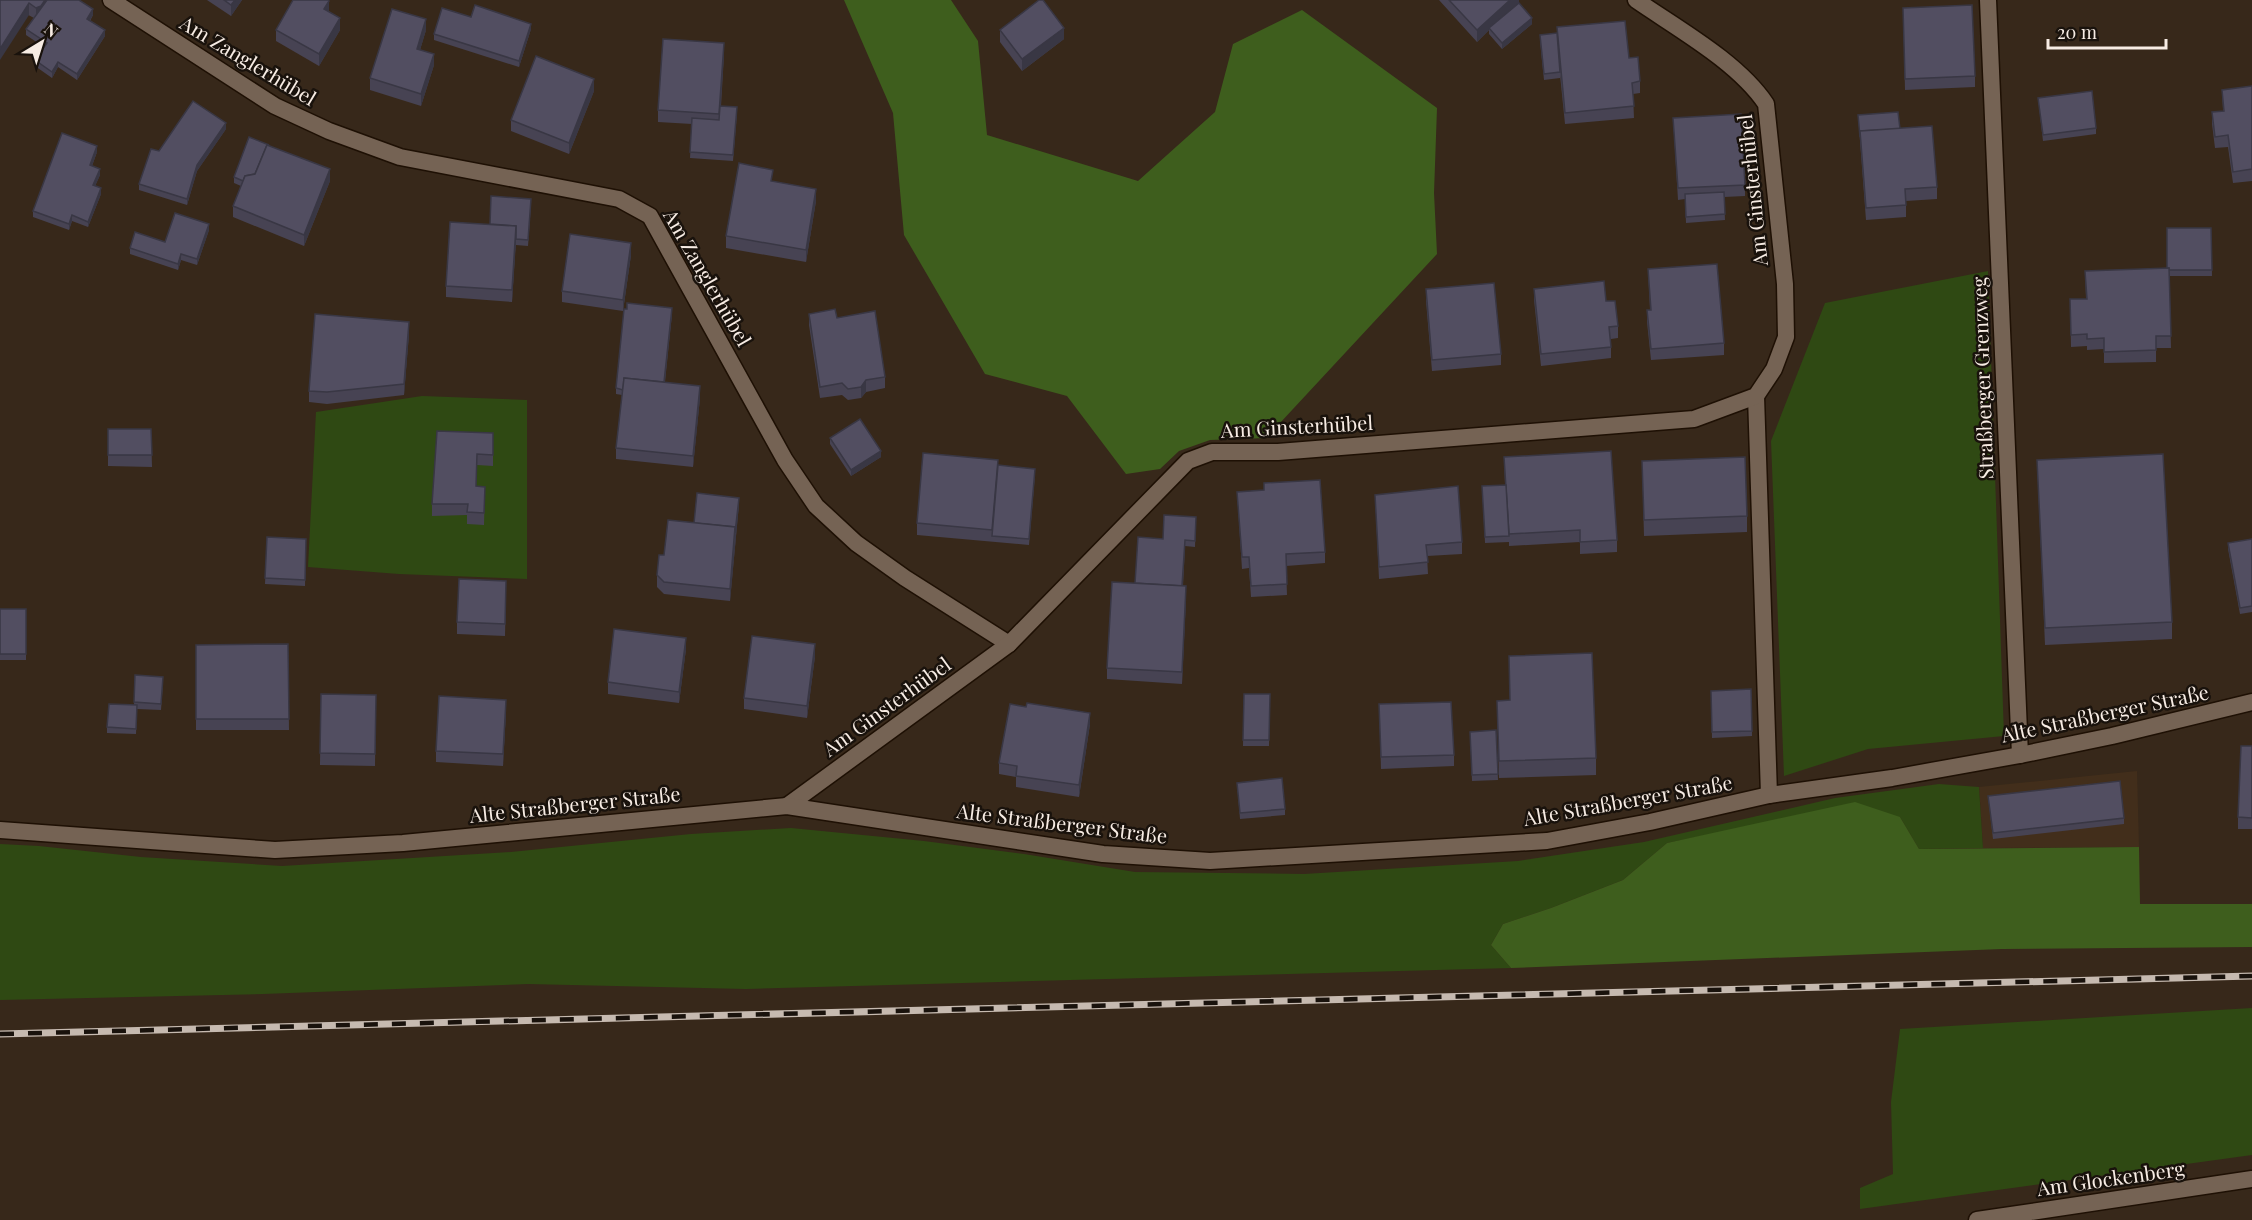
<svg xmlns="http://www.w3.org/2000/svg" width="2252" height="1220" viewBox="0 0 2252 1220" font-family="'Playfair Display',serif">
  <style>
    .built { fill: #422e1b }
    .green { fill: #2f4913 }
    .forest { fill: #3e5e1d }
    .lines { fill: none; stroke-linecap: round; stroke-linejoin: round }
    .minor-casing { stroke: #1e1004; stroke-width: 19 }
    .secondary-casing { stroke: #1e1004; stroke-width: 19 }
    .minor { stroke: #756354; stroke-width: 16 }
    .secondary { stroke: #756354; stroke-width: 16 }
    .rail-casing { stroke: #c6bab0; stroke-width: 7 }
    .rail { stroke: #19120c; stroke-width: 4.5; stroke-dasharray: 14; stroke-linecap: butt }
    .wall { fill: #474353 }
    .shaded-wall { fill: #393744 }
    .building { fill: #524e61; stroke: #393744; stroke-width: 1.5 }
    .labels { text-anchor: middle; stroke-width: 5; stroke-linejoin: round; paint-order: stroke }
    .street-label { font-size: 20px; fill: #f7ece4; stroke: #19120c }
  </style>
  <rect width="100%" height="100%" fill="#37281a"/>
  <path class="built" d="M2137,771L2139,847L1983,848L1979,787Z"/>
  <g class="green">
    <path d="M1988,271L2004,736L1868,749L1784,776L1771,441L1825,303Z"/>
    <path d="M422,396L527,400V579L399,574L308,567L316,412Z"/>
    <path d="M1939,784L1979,787L1983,848L1919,849L1900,817L1736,829L1667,843L1623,880L1551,908L1503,924L1491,945L1511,968L746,989L528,984L263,994L0,1000V844L39,846L141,857L282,866L511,852L691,834L791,828L924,841L1024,854L1135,872L1304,874L1518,861L1644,842L1835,798Z"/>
    <path d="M2252,1008V1155L1860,1209V1188L1893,1174L1891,1102L1900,1029Z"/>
  </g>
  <g class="forest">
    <path d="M844,0H951L978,41L987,135L1138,181L1215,112L1233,44L1302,10L1437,108L1434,193L1437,254L1266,438L1210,440L1179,451L1160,469L1126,474L1067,396L985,374L904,235L893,113Z"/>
    <path d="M1855,802L1900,817L1919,849L2139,847L2140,904H2252V947L2002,949L1511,968L1491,945L1503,924L1551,908L1623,880L1667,843Z"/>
  </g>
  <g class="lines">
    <defs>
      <g id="minor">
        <path d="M111,0L275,106L329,131L400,157L619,199L650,216L785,460L816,506L856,543L905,578L1009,644"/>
        <path d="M1988,0L2020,755"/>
        <path d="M1756,396L1769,795"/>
        <path d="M787,806L1009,644L1188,461L1212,452H1278L1694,419L1756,396L1774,369L1786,337L1785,284L1766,104C1738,62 1678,29 1636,0"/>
        <path d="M0,830L275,850L403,843L787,806L1103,854L1210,861L1547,841L1650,822L1769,795L1892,778L2020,755L2112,736L2252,702"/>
      </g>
      <path id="secondary" d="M1977,1220L2252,1179"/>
    </defs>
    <use href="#minor" class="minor-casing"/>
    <use href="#secondary" class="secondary-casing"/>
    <use href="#minor" class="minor"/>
    <use href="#secondary" class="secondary"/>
    <defs>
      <path id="rail" d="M0,1034L2252,976"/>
    </defs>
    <use href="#rail" class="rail-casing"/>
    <use href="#rail" class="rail"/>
  </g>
  <g class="wall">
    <path d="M0,0H79L93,15L90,21L105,36L77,80L58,67L52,78L35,66V60L44,47L26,35V29L34,18Z"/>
    <path d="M207,0H242L231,16Z"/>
    <path d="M1439,0H1519V3L1532,24L1502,49L1489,34V30L1477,42Z"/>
    <path d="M1903,8L1975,76V87L1905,90Z"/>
    <path d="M471,17L531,29L519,67L434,40V34Z"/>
    <path d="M1557,27L1629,58L1640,81V93L1633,94L1634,118L1565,124L1560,75V78L1544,80L1540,41V35L1557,33Z"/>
    <path d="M276,30H340L319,66L276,41Z"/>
    <path d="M426,30L420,50L434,65L421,106L370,90V78Z"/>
    <path d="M1000,30L1064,39L1022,71L1000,42Z"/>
    <path d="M724,55L721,106L737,113L733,161L690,158L692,124L658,122V110Z"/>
    <path d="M2252,86V181L2233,183L2228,147L2215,148L2212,124V112L2223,111L2222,90Z"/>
    <path d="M594,91L569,154L511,131V120Z"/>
    <path d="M2038,98L2096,128V134L2043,141Z"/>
    <path d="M1858,115L1900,129L1937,187V199L1906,201V217L1866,220Z"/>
    <path d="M1673,118L1745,185V196L1724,197L1725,220L1686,223L1685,199L1678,200Z"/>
    <path d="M226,129L197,171L187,205L139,190V184L159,151Z"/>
    <path d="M97,152L92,166L100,175L95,186L101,194L88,227L72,221L69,230L33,217V211Z"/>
    <path d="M234,177L330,181L304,246L233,217V206L241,186L234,183Z"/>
    <path d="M816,201L806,262L726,248V236Z"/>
    <path d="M531,205L528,246L516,245V242L512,302L446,297V286L490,224Z"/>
    <path d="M2211,228L2212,276H2169L2171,348H2156V362L2104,363V349L2087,350V346L2071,347L2070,299H2086L2085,271L2167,268Z"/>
    <path d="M209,230L197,265L181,260L178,270L130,254V248L165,242Z"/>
    <path d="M631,255L623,311L562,302V291Z"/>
    <path d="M1648,269L1724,343V355L1651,360L1647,322V310H1650Z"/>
    <path d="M1426,289L1501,354V365L1432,371L1426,301Z"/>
    <path d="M1534,289L1606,301L1618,326V338L1611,339V358L1541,366L1534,300Z"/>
    <path d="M672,314L665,382L700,398L693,467L616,459V448L622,395L616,394V388Z"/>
    <path d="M809,314L837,318L885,377V388L866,392L861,398L848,400L842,395L820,398L809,325Z"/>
    <path d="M409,334L404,395L327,404L309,402V391Z"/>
    <path d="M108,429H151L152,467L108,466Z"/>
    <path d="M493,433V466L477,465L476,486L485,487L484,525L467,524V515L432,516V504Z"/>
    <path d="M830,438L881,457L851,476L830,444Z"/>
    <path d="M1504,457L1617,540V552L1580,554V542L1509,546V540V542L1485,543L1482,486L1505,485Z"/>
    <path d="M2037,460L2172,622V639L2045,645Z"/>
    <path d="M1642,461L1747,516V532L1644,536Z"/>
    <path d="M998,465L1035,475L1029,545L917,535V523Z"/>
    <path d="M1237,492L1325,552V563L1286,566L1287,595L1251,597L1249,568L1242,569Z"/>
    <path d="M1375,495L1462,542V554L1427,556L1428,574L1379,579Z"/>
    <path d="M739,504L730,601L664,594L657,587V575L664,555L694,523Z"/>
    <path d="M1196,517L1195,547L1185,546L1183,586L1186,598L1182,684L1107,679V668L1163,539Z"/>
    <path d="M267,537L306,539L305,586L265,584Z"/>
    <path d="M2252,539V612L2240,614L2228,549V543Z"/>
    <path d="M506,593L505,636L457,634V622Z"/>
    <rect x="0" y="609" width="26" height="51"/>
    <path d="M288,644L289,730H196V645Z"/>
    <path d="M686,649L679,703L608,694V682Z"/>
    <path d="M815,656L807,718L744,709V698Z"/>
    <path d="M1509,656L1596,758V775L1499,778L1497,701L1510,700Z"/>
    <path d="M135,675L163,683L161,710L137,709L136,734L107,733V727L134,705Z"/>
    <path d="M1751,689L1752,736L1712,738L1711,691Z"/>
    <path d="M321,694L376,695L375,766L320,765Z"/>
    <path d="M1244,694H1270L1269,746H1243Z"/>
    <path d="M1379,704L1454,755V766L1381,769Z"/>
    <path d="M506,711L503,766L436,762V751Z"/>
    <path d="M1090,724L1079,797L1016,787V777L999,774V763Z"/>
    <path d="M1496,730L1498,780L1472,781L1470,732Z"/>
    <path d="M2252,746V829H2238V817Z"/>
    <path d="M1237,783L1285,809V815L1240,819Z"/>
    <path d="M1988,796L2124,818V824L1993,839Z"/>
  </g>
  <g class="shaded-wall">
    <path d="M45,0H52L36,20V8Z"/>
    <path d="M235,0H242L231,16V5Z"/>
    <path d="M1510,0H1519V3L1489,28V30L1477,42V30Z"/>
    <path d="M329,1V12L324,9Z"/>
    <path d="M29,3V15L0,60V49Z"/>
    <path d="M93,9V15L87,25V19Z"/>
    <path d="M340,18V30L319,66V54Z"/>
    <path d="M1532,18V24L1502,49V43Z"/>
    <path d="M426,19V30L417,60V49Z"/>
    <path d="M531,24V29L519,67V61Z"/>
    <path d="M1064,28V39L1022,71V59Z"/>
    <path d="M105,30V36L77,80V74Z"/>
    <path d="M724,43V55L719,126V114Z"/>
    <path d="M434,54V65L421,106V94Z"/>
    <path d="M58,62V67L52,78V72Z"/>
    <path d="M594,79V91L569,154V143Z"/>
    <path d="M226,123V129L197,171L187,205V199L197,165Z"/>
    <path d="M97,146V152L90,171V165Z"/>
    <path d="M100,169V175L93,191V185Z"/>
    <path d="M330,169V181L304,246V235Z"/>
    <path d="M101,188V194L88,227V222Z"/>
    <path d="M816,189V201L806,262V250Z"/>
    <path d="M72,215V221L69,230V224Z"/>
    <path d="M209,224V230L197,265V259Z"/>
    <path d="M516,226V237L512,302V290Z"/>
    <path d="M631,243V255L623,311V300Z"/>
    <path d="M181,254V260L178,270V264Z"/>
    <path d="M672,308V314L663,394V388Z"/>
    <path d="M409,322V334L404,395V384Z"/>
    <path d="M866,380V392L861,398V387Z"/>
    <path d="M700,386V398L693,467V456Z"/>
    <path d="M881,451V457L851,476V470Z"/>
    <path d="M739,498V504L730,601V589Z"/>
    <path d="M1186,586V598L1182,684V672Z"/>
    <path d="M686,638V649L679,703V692Z"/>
    <path d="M815,644V656L807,718V706Z"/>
    <path d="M506,700V711L503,766V754Z"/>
    <path d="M1090,713V724L1079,797V785Z"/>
  </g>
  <g class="building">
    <path d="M0,0H45L41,6L36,8L29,3L0,49Z"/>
    <path d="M47,0H79L93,9L87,19L105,30L77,74L58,62L52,72L35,60L47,43L26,29Z"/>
    <path d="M224,0H235L231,5Z"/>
    <path d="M293,0H328L329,1L324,9L340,18L319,54L276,30Z"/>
    <path d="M1039,0H1043L1064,28L1022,59L1000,30Z"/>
    <path d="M1449,0H1510L1477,30Z"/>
    <path d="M1519,3L1532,18L1502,43L1489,28Z"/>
    <path d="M475,5L531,24L519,61L434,34L442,8L471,17Z"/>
    <path d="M1972,5L1975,76L1905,79L1903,8Z"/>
    <path d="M392,9L426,19L417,49L434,54L421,94L370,78Z"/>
    <path d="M1625,21L1629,58L1638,57L1640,81L1632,83L1634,106L1565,113L1557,27Z"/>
    <path d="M1557,33L1560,72L1544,74L1540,35Z"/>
    <path d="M663,39L724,43L719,114L658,110Z"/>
    <path d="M536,56L594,79L569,143L511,120Z"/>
    <path d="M2252,86V169L2233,172L2228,135L2215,137L2212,112L2224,111L2222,90Z"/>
    <path d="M2092,91L2096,128L2043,135L2038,98Z"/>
    <path d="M193,101L226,123L197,165L187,199L139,184L151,149L159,151Z"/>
    <path d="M720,106L737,107L733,155L690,152L692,118L719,120Z"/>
    <path d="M1898,112L1900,129L1860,131V137L1858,115Z"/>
    <path d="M1741,114L1745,185L1678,188L1673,118Z"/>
    <path d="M1932,126L1937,187L1905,189L1906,205L1866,208L1860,131Z"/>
    <path d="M62,133L97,146L90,165L100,169L93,185L101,188L88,222L72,215L69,224L33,211Z"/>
    <path d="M249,137L269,145H267L255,174L245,176L243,181L234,177Z"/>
    <path d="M267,145L330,169L304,235L233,206L245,176L255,174Z"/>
    <path d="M739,163L773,170L771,181L816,189L806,250L726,236Z"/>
    <path d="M1724,192L1725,214L1686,217L1685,194Z"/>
    <path d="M491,196L531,199L528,240L516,239V226L490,224Z"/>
    <path d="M175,213L209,224L197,259L181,254L178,264L130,248L135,232L165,242Z"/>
    <path d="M450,222L516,226L512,290L446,286Z"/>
    <path d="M2167,228H2211L2212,270H2169V268H2167Z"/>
    <path d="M570,234L631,243L623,300L562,291Z"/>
    <path d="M1717,264L1724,343L1651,349L1647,310H1651L1648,269Z"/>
    <path d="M2169,268L2171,336H2156V350L2104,352V338L2087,339V334L2071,335L2070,299H2087L2085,271Z"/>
    <path d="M1604,281L1606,301H1615L1618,326L1609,327L1611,347L1541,354L1534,289Z"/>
    <path d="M1494,283L1501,354L1432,360L1426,289Z"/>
    <path d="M627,303L672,308L664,382L624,378L623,390L616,388L624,309H627Z"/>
    <path d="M835,309L837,318L875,311L885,377L866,380L861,387L848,389L842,383L820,387L809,314Z"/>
    <path d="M315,314L409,322L404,384L327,392L309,391Z"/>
    <path d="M624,378L700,386L693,456L616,448Z"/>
    <path d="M860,419L881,451L851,470L830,438Z"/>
    <path d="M108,429H151L152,455H108Z"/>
    <path d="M437,431L493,433V455L477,454L476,486L485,487L484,513L467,512L468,504H432Z"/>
    <path d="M1611,451L1617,540L1580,542V530L1509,534L1504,457Z"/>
    <path d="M923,453L998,460L992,530L917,523Z"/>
    <path d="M2163,454L2172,622L2045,628L2037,460Z"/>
    <path d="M1745,457L1747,516L1644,520L1642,461Z"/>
    <path d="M998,465L1035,469L1029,539L992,536Z"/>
    <path d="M1320,480L1325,552L1286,554L1287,584L1251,586L1249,557H1242L1237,492L1264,490V483Z"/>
    <path d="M1506,485L1509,536L1485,537L1482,486Z"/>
    <path d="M1458,486L1462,542L1426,545L1428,562L1379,567L1375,495Z"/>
    <path d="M697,493L739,498L735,533V527L694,523Z"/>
    <path d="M1164,515L1196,517L1195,541L1185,540L1182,586L1135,583L1138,537L1163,539Z"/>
    <path d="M668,520L735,527L730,589L664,582L657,575L659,555H664Z"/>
    <path d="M267,537L306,539L305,580L265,578Z"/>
    <path d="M2252,539V606L2240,608L2228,543Z"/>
    <path d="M459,579L506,581L505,624L457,622Z"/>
    <path d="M1112,582L1186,586L1182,672L1107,668Z"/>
    <rect x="0" y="609" width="26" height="45"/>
    <path d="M614,629L686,638L679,692L608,682Z"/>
    <path d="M752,636L815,644L807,706L744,698Z"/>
    <path d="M288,644L289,719H196V645Z"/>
    <path d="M1592,653L1596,758L1499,761L1497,701L1510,700L1509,656Z"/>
    <path d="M135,675L163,677L161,704L134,702Z"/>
    <path d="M1751,689L1752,731L1712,732L1711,691Z"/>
    <path d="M321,694L376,695L375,754L320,753Z"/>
    <path d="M1244,694H1270L1269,740H1243Z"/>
    <path d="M439,696L506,700L503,754L436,751Z"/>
    <path d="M1451,702L1454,755L1381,757L1379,704Z"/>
    <path d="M1027,703L1090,713L1079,785L1016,776L1017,766L999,763L1010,704L1026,707Z"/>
    <path d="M109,704L137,705L136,729L107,727Z"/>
    <path d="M1496,730L1498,774L1472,775L1470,732Z"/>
    <path d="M2241,746H2252V818L2238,817Z"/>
    <path d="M1282,778L1285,809L1240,813L1237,783Z"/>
    <path d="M2120,781L2124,818L1993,833L1988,796Z"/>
  </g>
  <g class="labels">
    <g class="street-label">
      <text transform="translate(248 61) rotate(31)" y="7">Am Zanglerhübel</text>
      <text transform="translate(1753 190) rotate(-96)" y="7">Am Ginsterhübel</text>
      <text transform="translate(707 278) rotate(60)" y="7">Am Zanglerhübel</text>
      <text transform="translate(1983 378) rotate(-92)" y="7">Straßberger Grenzweg</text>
      <text transform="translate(1297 427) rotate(-3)" y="7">Am Ginsterhübel</text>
      <text transform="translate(887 707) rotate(-36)" y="7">Am Ginsterhübel</text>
      <text transform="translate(2105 714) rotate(-12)" y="7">Alte Straßberger Straße</text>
      <text transform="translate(1628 801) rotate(-10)" y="7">Alte Straßberger Straße</text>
      <text transform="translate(575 805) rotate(-6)" y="7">Alte Straßberger Straße</text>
      <text transform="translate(1062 824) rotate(7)" y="7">Alte Straßberger Straße</text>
      <text transform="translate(2111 1179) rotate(-8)" y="7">Am Glockenberg</text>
    </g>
  </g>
  <g transform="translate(42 42) rotate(38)" stroke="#19120c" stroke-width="4.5" paint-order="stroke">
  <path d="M0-4.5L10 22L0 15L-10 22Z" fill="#f7ece4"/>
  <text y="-9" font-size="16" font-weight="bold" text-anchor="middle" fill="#f7ece4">N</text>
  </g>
  <path d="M2048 39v9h118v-9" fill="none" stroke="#f7ece4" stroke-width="3"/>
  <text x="2057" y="39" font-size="18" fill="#f7ece4" stroke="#19120c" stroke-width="4.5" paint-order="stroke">20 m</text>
</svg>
